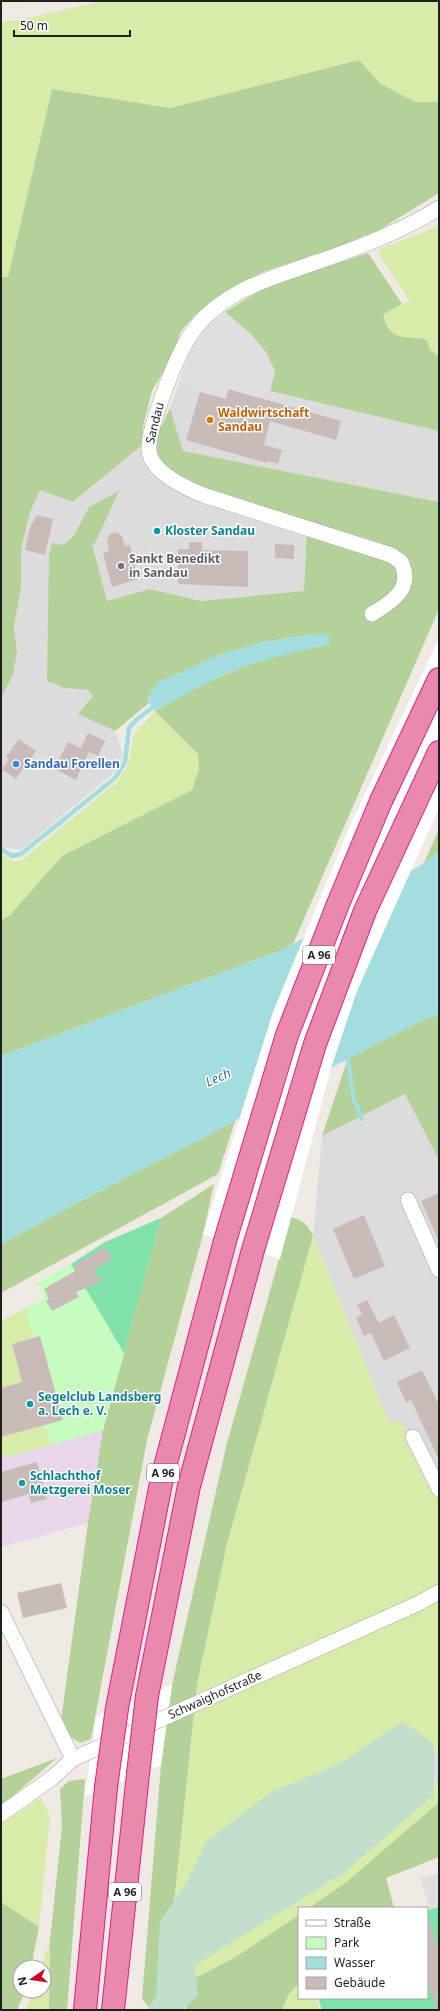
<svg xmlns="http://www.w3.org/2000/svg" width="440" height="2011" viewBox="0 0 440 2011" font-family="'Noto Sans',sans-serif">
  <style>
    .residential { fill: #dddcdc }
    .industrial { fill: #ead6ea }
    .farmland { fill: #f0eccf }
    .grass { fill: #d7eca9 }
    .forest { fill: #b3d198 }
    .wetland { fill: #c1dfcb }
    .park { fill: #c7fcc0 }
    .pitch { fill: #80e2aa }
    .parking { fill: #dfdfdf }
    .water { fill: #a3dde0 }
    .pier { fill: #fff }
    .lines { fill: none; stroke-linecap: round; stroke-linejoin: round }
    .stream { stroke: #a3dde0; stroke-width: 4.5 }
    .building { fill: #c8bbb8 }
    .minor-casing { stroke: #a3a3a3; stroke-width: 16 }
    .highway-casing { stroke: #e21e86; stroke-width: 24 }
    .minor { stroke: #fff; stroke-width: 15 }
    .highway { stroke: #ea89ae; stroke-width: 22 }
    .highway-bridge-casing { stroke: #e21e86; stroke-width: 24; stroke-linecap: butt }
    .highway-bridge { stroke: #ea89ae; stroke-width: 22 }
    .food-dot { fill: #e8710a; stroke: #fff; stroke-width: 1.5 }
    .culture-dot { fill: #0f9aa8; stroke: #fff; stroke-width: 1.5 }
    .worship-dot { fill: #6b7280; stroke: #fff; stroke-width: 1.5 }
    .shop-dot { fill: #3f7fe0; stroke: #fff; stroke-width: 1.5 }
    .labels { text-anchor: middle; stroke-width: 3; stroke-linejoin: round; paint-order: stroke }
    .shield { fill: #fff; stroke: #626262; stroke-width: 1 }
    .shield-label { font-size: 11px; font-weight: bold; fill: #1f1f1f }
    .food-label { font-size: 12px; font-weight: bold; fill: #c56008; stroke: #fff; text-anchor: start }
    .street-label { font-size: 12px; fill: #1f1f1f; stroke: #fff }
    .culture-label { font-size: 12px; font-weight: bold; fill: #0d838f; stroke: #fff; text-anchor: start }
    .worship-label { font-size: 12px; font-weight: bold; fill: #5b616d; stroke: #fff; text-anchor: start }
    .shop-label { font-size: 12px; font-weight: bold; fill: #366cbe; stroke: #fff; text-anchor: start }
    .water-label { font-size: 13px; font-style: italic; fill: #3c7793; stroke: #fff }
  </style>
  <rect width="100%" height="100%" fill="#f0eae5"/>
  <g class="residential">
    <path d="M225,312L270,391L439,431V502L183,451L170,408L191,349L207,327Z"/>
    <path d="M142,445L141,456L175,488L225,511L306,537L304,591L201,601L150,589L107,602L92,543L95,542L119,492L89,507L73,537L63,546L64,688L89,690L93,696L78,714L115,731L123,754L119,766L110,776L21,850L3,847L1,845V698L13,675L17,652L14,627L21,587V550L30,512L40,489L74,502Z"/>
    <path d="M405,1094L439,1160V1502L401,1422L389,1423L313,1236L322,1136Z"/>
    <path d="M439,1753V1789L426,1760Z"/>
  </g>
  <path class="industrial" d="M103,1430L88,1523L1,1547V1458Z"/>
  <path class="farmland" d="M1,1H44L1,8Z"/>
  <g class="grass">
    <path d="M102,1H439V102H415L381,84L359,60L170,108L52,89L8,277H1V22L20,20Z"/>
    <path d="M439,224V357L430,350L428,342C413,339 379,337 384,314L402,304L410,302L378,252L380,249L428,230Z"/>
    <path d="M155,711L198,754L199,768L192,790L62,856L11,914L1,921V854L14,862L23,859L117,782L126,768L130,756L133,736Z"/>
    <path d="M313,1236L389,1422L401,1421L439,1502V1753L426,1760L439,1789V1802L348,1881L309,1908H299V1915L234,1958L183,1985L187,2010H163L197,1684L227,1544Z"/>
    <path d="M26,1308L34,1338L12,1344L22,1382L1,1388V1321Z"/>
    <path d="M45,1425L51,1445L1,1458V1437Z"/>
    <path d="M41,1798L50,1817L39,1927L1,1902V1829L3,1826L2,1823Z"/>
    <path d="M50,1941L49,2010H25L34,1991H44V1967H41Z"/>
    <path d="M299,1983V1998H316L320,2010H282L289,1994Z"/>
  </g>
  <g class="forest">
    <path d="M359,60L381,84L415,102H439V193L379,230L337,247L262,272L216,298L194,316L181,331L171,359L152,391L143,426L142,445L73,502L40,490L30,512L21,550V587L14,627L17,652L13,675L1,698V277H8L52,89L170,108Z"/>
    <path d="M368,253L402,304L384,314C383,319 385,322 387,326C396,342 413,335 427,340L430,350L439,357V431L270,391L275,371L252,335L225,312L266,287Z"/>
    <path d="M170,408L183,451L439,502V609L293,944L287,948L1,1056V921L11,914L62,856L192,790L199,768L198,754L155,711L203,684L248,665L286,653L307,635L263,642L219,655L147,699L149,703L115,731L78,714L93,696L89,690L64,688L47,681L49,556L52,543L63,545L73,537L89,507L119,491L95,543L92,544L107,601L150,589L201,601L304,591L307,524L203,490L167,469L157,456L153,444Z"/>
    <path d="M439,829V851L424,863Z"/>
    <path d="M439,1014V1160L405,1094L322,1136L348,1058L415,1024Z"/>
    <path d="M235,1121L218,1174L1,1293V1244L77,1203Z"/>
    <path d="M214,1184L203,1234L147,1440L91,1739L80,1743L69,1736L61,1720L88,1523L103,1430L161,1218Z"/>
    <path d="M291,1217C303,1221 308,1224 313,1236L227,1544L197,1684L163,2008L151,2010L142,1999L161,1765L172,1685L227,1443Z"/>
    <path d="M57,1758L1,1806V1779Z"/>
    <path d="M85,1779L67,2010H49L50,1941L62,1826L60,1789L69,1781Z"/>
    <path d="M439,1802V1857L386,1878L394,1908H309L348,1881Z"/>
    <path d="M1,1902L39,1927L31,1967H20V1991H25L17,2010H1Z"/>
    <path d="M299,1915V1983L289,1994L282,2010H187L182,1985L234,1958Z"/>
  </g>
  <path class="wetland" d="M402,1722L434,1743V1795L344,1873L195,1965L198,1996L182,2010H147L156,1996L160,1921L185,1885L207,1841L271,1792L341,1763Z"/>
  <path class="park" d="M71,1264L124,1353L103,1430L51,1445L45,1425L34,1338L26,1308L45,1298L37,1283Z"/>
  <g class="pitch">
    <path d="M161,1218L124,1353L71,1264L105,1242Z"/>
    <path d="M439,1907V2010H322L318,1998H427V1910Z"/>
  </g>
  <g class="parking">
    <path d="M225,312L252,335L266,352L275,371L267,401L228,390L226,399L200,392L179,382L191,349L207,327Z"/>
    <path d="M439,1873V1906L430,1909L420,1878Z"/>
  </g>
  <g class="water">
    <path d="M307,635H329L330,645C303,650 275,656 249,665C216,676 186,694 155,711L147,699L158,682L219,655L263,642Z"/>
    <path d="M439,851V1014L415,1024L331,1068L235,1121L77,1203L1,1244V1056L287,948L424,863Z"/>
  </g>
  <g class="pier">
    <path d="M439,639V808L357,991L331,1068L280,1259L203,1234L273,1012L352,821Z"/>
    <path d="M172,1685L161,1765L85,1796L96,1717Z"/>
  </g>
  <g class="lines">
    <g class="stream">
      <path d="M1,849L12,856L21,854L115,778L125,762L129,728L136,720L157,704"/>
      <path d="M347,1053L353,1097L362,1119"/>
    </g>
  </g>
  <g class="building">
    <path d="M228,389L341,421L336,440L270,421L264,445L282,450L278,464L268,461L267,463L186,440L200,392L226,399Z"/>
    <path d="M37,515L53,519L45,555L25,550L30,527Z"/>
    <path d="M116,532L122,536L125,546L130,545L138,579L112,587L103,553L109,551L107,540L110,534Z"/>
    <path d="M189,542H202V550L248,551V587L178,584V549H189Z"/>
    <path d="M275,544L294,545V559L275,558Z"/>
    <path d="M88,733L105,741L98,756L82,749L89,752L76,780L55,769L68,742L81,748Z"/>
    <path d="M19,739L36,751L16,779L2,769L9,759L6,757Z"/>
    <path d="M439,1193V1242L421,1201Z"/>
    <path d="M364,1215L385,1266L354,1279L333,1229Z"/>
    <path d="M105,1247L112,1259L94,1270L101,1282L76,1292L79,1297L52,1311L46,1301L49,1299L44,1289L77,1270L74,1265Z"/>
    <path d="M367,1300L379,1323L394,1315L410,1348L384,1361L371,1333L364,1336L356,1318L362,1314L357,1305Z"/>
    <path d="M40,1336L63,1420L1,1437V1388L22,1382L12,1344Z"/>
    <path d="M422,1370L439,1405V1460L411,1400L406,1403L397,1382Z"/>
    <path d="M37,1462L47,1499L31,1503L29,1494L1,1502V1472Z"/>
    <path d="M61,1583L67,1608L23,1618L17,1593Z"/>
    <path d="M427,1922H430L439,1951V2008L436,2009L427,1979Z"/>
  </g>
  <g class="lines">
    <defs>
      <g id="minor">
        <path d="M372,614C392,602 414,588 401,562L391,555L203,495C186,488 152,473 149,451C148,439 153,426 156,415C164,391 180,347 196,327C228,288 275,277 320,261C361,247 402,231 439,208"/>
        <path d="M408,1200L439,1270"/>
        <path d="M413,1437L439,1489"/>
        <path d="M1,1612L73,1759"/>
        <path d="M1,1814L52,1778L73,1759L417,1604L439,1592"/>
      </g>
      <g id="highway">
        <path d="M147,1696L189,1486L253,1250L315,1044L365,911L439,752"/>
        <path d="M117,1708L162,1478L225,1241L287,1035L338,904L381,801L439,679"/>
        <path d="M85,2010L106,1787"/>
        <path d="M113,2010L138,1774"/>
      </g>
    </defs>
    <use href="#minor" class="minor-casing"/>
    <use href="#highway" class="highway-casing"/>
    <use href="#minor" class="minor"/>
    <use href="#highway" class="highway"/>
    <defs>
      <g id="highway-bridge">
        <path d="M138,1774L147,1696"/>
        <path d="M106,1787L117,1708"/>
      </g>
    </defs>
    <use href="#highway-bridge" class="highway-bridge-casing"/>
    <use href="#highway-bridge" class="highway-bridge"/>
  </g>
  <circle class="food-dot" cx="210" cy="420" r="4"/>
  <g class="culture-dot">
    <circle cx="157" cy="531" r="4"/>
    <circle cx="30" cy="1404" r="4"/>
    <circle cx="22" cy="1483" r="4"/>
  </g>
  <circle class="worship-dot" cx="121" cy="566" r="4"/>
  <circle class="shop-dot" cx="16" cy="764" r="4"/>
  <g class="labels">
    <g class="shield">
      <rect x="303" y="946" width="32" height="18" rx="3"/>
      <rect x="147" y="1464" width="32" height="18" rx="3"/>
      <rect x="109" y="1883" width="32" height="18" rx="3"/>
    </g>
    <g class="shield-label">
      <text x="319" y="959">A 96</text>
      <text x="163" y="1477">A 96</text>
      <text x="125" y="1896">A 96</text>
    </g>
    <g class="food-label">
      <text x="218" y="417">Waldwirtschaft<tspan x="218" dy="14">Sandau</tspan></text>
    </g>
    <g class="street-label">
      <text transform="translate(155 423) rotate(-76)" y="4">Sandau</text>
      <text transform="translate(215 1695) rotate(-24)" y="4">Schwaighofstraße</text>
    </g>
    <g class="culture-label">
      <text x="165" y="535">Kloster Sandau</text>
      <text x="38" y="1401">Segelclub Landsberg<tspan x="38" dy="14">a. Lech e. V.</tspan></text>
      <text x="30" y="1480">Schlachthof<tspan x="30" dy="14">Metzgerei Moser</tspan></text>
    </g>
    <g class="worship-label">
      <text x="129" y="563">Sankt Benedikt<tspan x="129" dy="14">in Sandau</tspan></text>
    </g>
    <g class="shop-label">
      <text x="24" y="768">Sandau Forellen</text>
    </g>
    <g class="water-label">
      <text transform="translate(218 1077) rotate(-24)" y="5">Lech</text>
    </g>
  </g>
  <rect width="440" height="2011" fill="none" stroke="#1f1f1f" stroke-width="4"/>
  <rect x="298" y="1907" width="130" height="92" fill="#ffffff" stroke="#a5a5a5"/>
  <rect x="306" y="1920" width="20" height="6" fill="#ffffff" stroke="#a5a5a5"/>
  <text x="334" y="1927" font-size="12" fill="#1f1f1f">Straße</text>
  <rect x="306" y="1937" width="20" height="12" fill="#c7fcc0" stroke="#a5a5a5"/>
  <text x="334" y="1947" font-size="12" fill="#1f1f1f">Park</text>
  <rect x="306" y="1957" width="20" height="12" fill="#a3dde0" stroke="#a5a5a5"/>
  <text x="334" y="1967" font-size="12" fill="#1f1f1f">Wasser</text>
  <rect x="306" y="1977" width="20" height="12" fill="#c8bbb8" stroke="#a5a5a5"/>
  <text x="334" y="1987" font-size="12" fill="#1f1f1f">Gebäude</text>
  <g transform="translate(32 1979) rotate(257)"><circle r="19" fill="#ffffff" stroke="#a5a5a5"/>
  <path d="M0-3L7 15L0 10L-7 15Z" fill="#ce0027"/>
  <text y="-6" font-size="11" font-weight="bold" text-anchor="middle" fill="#1f1f1f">N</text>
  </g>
  <path d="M14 30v6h116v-6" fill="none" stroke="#1f1f1f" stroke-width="2"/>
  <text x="20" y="30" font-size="12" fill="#1f1f1f" stroke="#ffffff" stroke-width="3" paint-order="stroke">50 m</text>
</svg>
